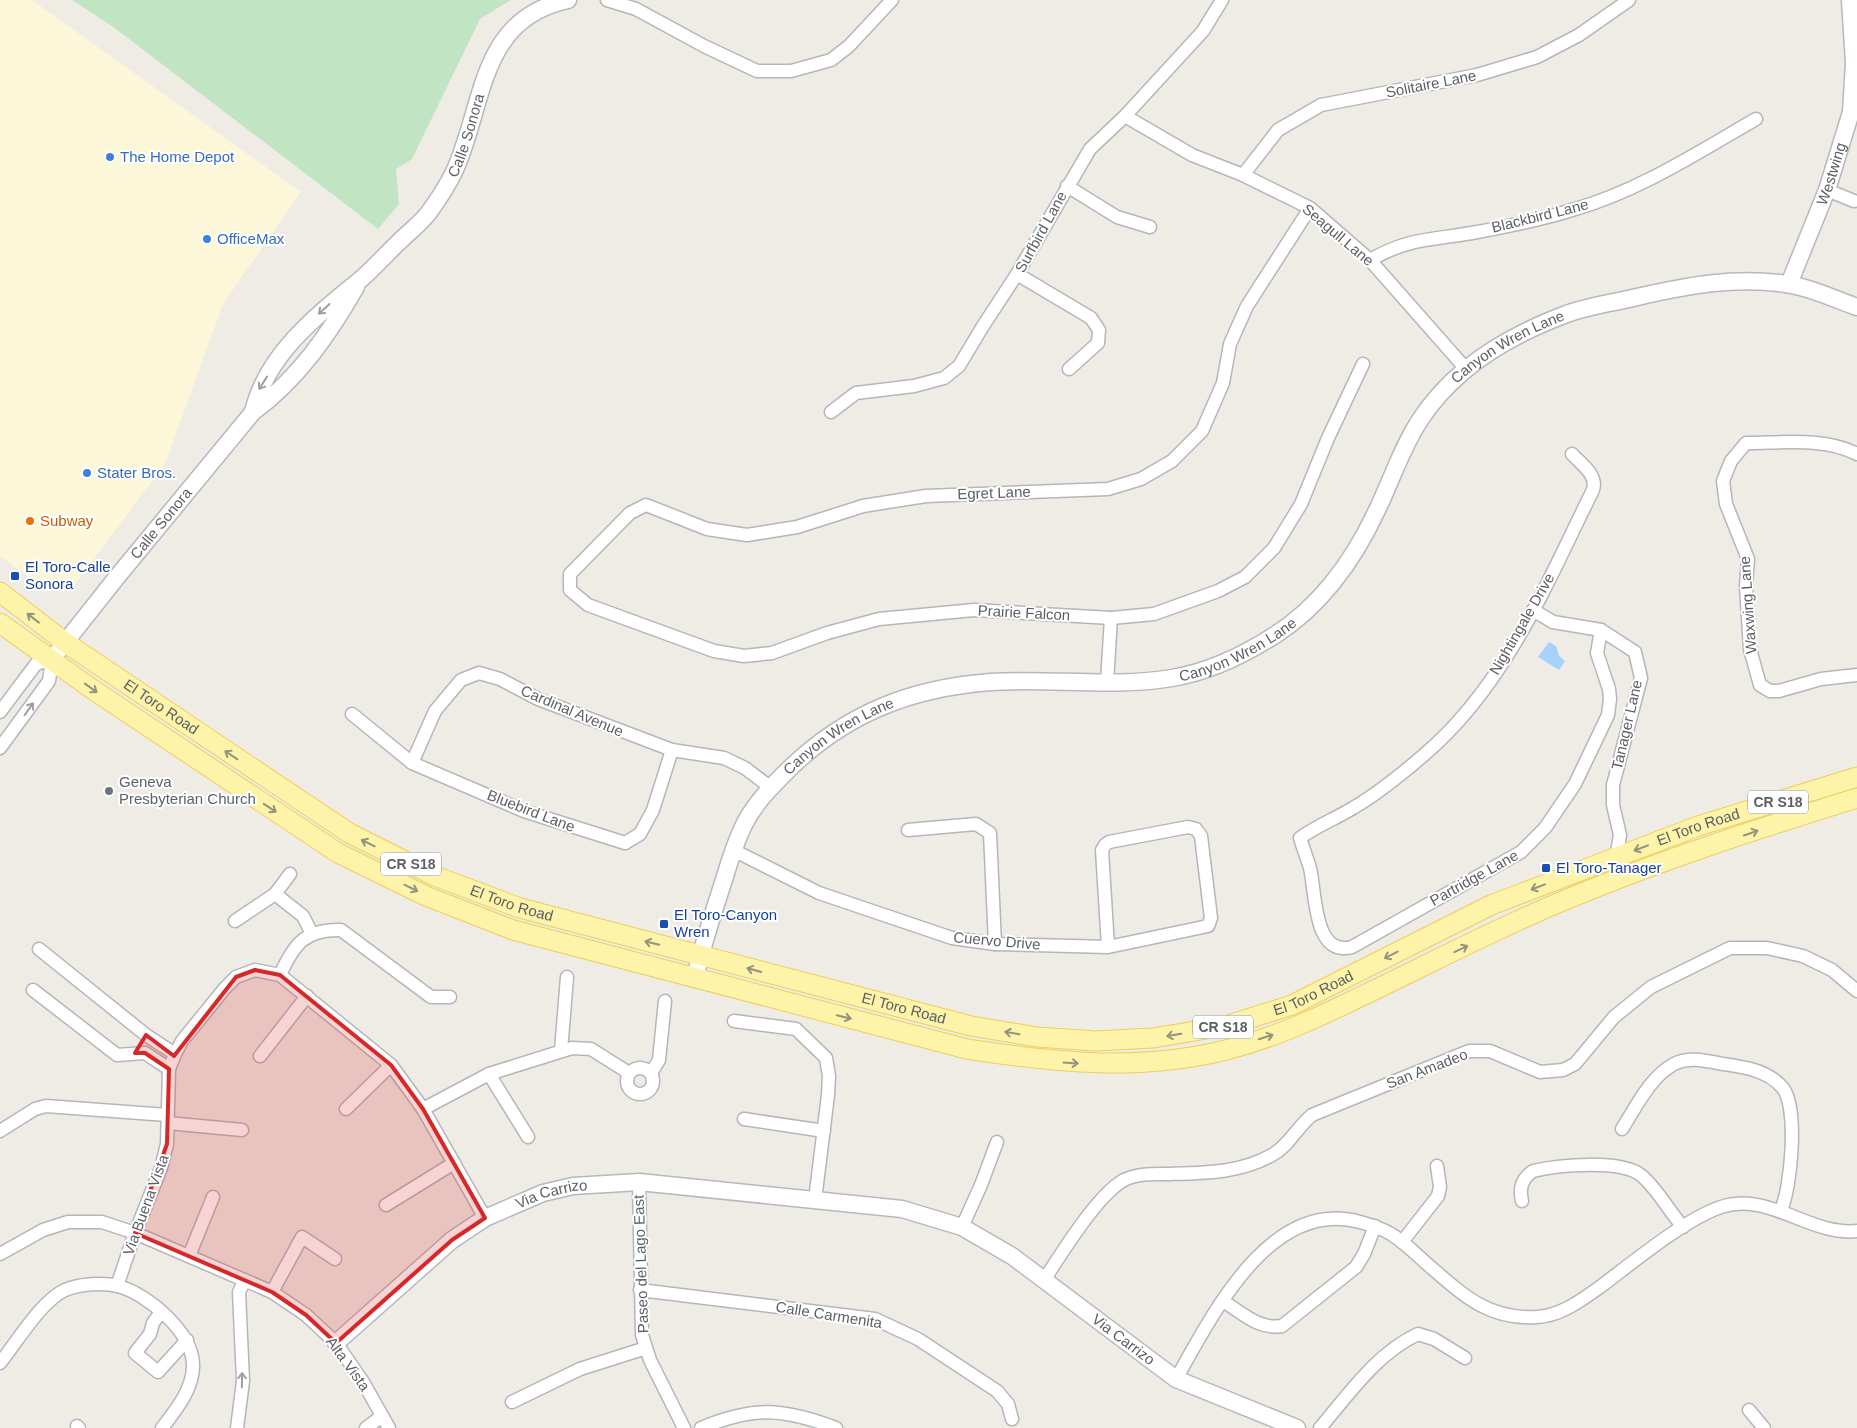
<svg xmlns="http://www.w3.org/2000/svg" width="1857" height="1428" viewBox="0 0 1857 1428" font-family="Arial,sans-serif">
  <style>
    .commercial { fill: #fdf7da }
    .green { fill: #c1e5c3 }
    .water { fill: #a5d2fd }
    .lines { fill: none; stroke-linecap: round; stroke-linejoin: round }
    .street-casing { stroke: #b4b6bb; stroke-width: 15 }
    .secondary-casing { stroke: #b5b8be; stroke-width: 19 }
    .primary-casing { stroke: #eece5d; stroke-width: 21 }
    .street { stroke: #fff; stroke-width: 12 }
    .secondary { stroke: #fff; stroke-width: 16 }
    .primary { stroke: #fdf4aa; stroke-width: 19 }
    .oneway { stroke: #9d9fa2 }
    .oneway2 { stroke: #94937c }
    .marked { fill: #d62828; fill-opacity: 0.2; stroke: #d62828; stroke-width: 4; stroke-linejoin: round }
    .shop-dot { fill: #3f7fe0; stroke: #fff; stroke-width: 2 }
    .food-dot { fill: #e8710a; stroke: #fff; stroke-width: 2 }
    .transit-dot { fill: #1a4fb4; stroke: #fff; stroke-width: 2 }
    .worship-dot { fill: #6b7280; stroke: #fff; stroke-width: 2 }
    .labels { text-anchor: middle; stroke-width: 4; stroke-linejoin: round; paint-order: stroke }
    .shield { fill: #fff; stroke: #8d8f92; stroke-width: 1 }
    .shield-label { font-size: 14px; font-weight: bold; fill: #5c5f64 }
    .street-label { font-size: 15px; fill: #5c5f64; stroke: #fff }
    .shop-label { font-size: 15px; fill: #366cbe; stroke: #fff; text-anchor: start }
    .food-label { font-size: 15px; fill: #c56008; stroke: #fff; text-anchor: start }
    .transit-label { font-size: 15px; fill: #164399; stroke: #fff; text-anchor: start }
    .worship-label { font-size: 15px; fill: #5b616d; stroke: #fff; text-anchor: start }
  </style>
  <rect width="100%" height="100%" fill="#eeece4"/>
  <path class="commercial" d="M0,0H32L301,192L223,304L165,464L73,587L34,581L0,556Z"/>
  <path class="green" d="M72,0H511L480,19L412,159L396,169L399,204L378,229L112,26Z"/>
  <path class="water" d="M1549,642L1556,646L1559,656L1565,661L1559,670L1538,657Z"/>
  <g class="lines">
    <defs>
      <g id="street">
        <path d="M607,0L636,9L704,46L757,71H791L831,60L849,46L892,0"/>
        <path d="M1125,116L1192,155L1243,175L1310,208L1370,260L1466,369"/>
        <path d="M1243,175L1278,130L1321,105L1477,75L1537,57L1579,35L1629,0"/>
        <path d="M1067,186L1117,217L1150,227"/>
        <path d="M1827,190L1854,201"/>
        <path d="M1310,208L1247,306L1230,344L1223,383L1202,431L1172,461L1141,479L1108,489L926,496L863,506L797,527L747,535L707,529L646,505L630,513L570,574V590L588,605L714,651L744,656L772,653L827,633L879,619L974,610L1111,618L1154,614L1218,591L1245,577L1274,548L1301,504L1328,438L1363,364"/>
        <path d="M1370,260C1408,238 1431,240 1472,233C1505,227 1540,220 1572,210C1637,192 1697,153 1756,119"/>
        <path d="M1017,274L1091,318L1099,330L1098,343L1069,369"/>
        <path d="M831,412L856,393L914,386L944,378L959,366L983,326L1017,274L1090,149L1125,116L1203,31L1222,0"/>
        <path d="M1572,454C1581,464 1598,475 1593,490C1547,582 1506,685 1425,754C1403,773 1379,793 1353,808C1335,819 1316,826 1300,838C1303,848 1307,858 1310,868C1316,893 1313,957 1352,947L1521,852L1545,828L1575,784L1608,715L1610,699L1609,689L1597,653L1601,630"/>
        <path d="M1857,454C1824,437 1782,443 1746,443L1731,461L1723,481L1726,504L1748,559L1746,586L1750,649L1760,685L1770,691H1779L1821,679L1857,675"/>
        <path d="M1533,610L1553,622L1601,630L1635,652L1641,678L1613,785V805L1620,835L1616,858L1624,877"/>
        <path d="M1107,682L1111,618"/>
        <path d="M0,712L36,664L52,659L49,681L0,748"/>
        <path d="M352,714L412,763L524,811L625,843L640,834L653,810L672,750"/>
        <path d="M412,763L435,711L461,680L479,673L500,679L538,699L672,750L724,758L745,768L770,787"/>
        <path d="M908,830L976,824L990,833L995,944"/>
        <path d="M733,850L819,893L952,938L995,944L1108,947L1208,926L1211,918L1201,836L1196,829L1188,827L1109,842L1105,845L1102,850L1108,947"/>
        <path d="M275,894L303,916L312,934"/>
        <path d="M235,921L275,894L290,874"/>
        <path d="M39,949L146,1035L175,1054"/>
        <path d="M280,975C294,944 305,929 341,930L431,997H450"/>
        <path d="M33,990L117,1055L145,1053L169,1069"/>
        <path d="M734,1021L796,1029L826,1058L829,1076L828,1095L815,1200"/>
        <path d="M561,1051L567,977"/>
        <path d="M260,1056L307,996"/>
        <circle cx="640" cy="1081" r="13"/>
        <path d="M651,1073L659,1060L665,1001"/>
        <path d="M489,1074L528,1137"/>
        <path d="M346,1109L391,1065"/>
        <path d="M423,1109L489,1074L572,1048L591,1049L629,1073"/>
        <path d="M744,1119L824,1131"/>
        <path d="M168,1123L242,1130"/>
        <path d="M1622,1129C1636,1107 1650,1077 1674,1064C1689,1056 1707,1061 1723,1064C1744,1067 1767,1070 1782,1087C1799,1106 1791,1188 1781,1210"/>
        <path d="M0,1131L35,1109L46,1106L167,1115"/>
        <path d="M639,1182L642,1335L650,1360L684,1428"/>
        <path d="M1522,1201C1519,1187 1522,1179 1533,1171C1558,1165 1622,1159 1642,1176C1658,1190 1669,1211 1683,1227"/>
        <path d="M386,1205L454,1163"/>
        <path d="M962,1227L981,1185L997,1142"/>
        <path d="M1402,1242L1438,1196L1440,1187L1437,1166"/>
        <path d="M0,1254L43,1230L68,1222H102L135,1233L272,1292L306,1315L336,1343L363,1382L389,1428"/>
        <path d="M189,1256L213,1197"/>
        <path d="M1044,1280C1062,1253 1097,1195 1124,1180C1138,1173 1154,1174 1169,1174C1204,1173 1241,1173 1272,1155C1289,1146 1297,1127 1312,1115L1469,1051H1490L1540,1072L1563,1070L1575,1064L1614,1017L1651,987L1730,948H1767L1803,956L1832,970L1857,991"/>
        <path d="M117,1286L135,1233L161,1168L167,1144L169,1069L175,1054L182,1041L225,988L236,977L255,970L280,975L391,1065L423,1109L485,1218"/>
        <path d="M640,1290L875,1319L918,1339L997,1391L1008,1404L1012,1419"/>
        <path d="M272,1292L302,1237L335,1259"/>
        <path d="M1223,1301C1242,1313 1259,1330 1282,1326L1356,1267L1364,1254L1375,1226"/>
        <path d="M161,1312L153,1323L150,1334L135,1353L158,1372L187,1340"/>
        <path d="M0,1363C17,1342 41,1301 65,1290C79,1284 103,1282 118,1286C148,1294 192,1332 193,1364C194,1388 176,1410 162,1428"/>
        <path d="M1176,1379C1212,1316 1270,1197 1360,1222C1371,1225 1381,1228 1391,1234C1404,1242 1415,1253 1426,1263C1462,1294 1487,1320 1537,1317C1561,1316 1581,1300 1600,1287C1632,1263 1685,1219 1721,1207C1770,1191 1809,1236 1857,1231"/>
        <path d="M512,1402L580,1369L646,1348"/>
        <path d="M1749,1410L1764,1428"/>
        <path d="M77,1426L79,1428"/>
        <path d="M237,1428L243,1381L239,1292L245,1280"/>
        <path d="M366,1428L382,1416"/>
        <path d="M701,1428C754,1406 783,1408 836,1428"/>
        <path d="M1320,1428C1349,1394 1377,1353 1418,1334L1434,1339L1465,1358"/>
      </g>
      <g id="secondary">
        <path id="s1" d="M1789,284L1827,190L1851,112L1854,63L1850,0"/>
        <path id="s2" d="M253,412C266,355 317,315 360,280C374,268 387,253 401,240C411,230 425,220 432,208C440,197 448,184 454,172C485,105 478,19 568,0"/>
        <path id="s3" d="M52,659L117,577L253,412C298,379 329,334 356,287"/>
        <path id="s4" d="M695,979C701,949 711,921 720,892C728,868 734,843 746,821C756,802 773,785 789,769C847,713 911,688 991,682C1051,678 1112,688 1172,678C1209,672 1244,655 1275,635C1322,605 1355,558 1378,508C1392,479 1402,447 1420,420C1453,369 1508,336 1564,315C1587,306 1613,303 1637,297C1685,286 1736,276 1786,284C1810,287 1834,299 1857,307"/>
        <path id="s5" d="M336,1343L452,1240L485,1218L543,1193L573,1186L639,1182L902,1209L962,1227L1012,1256L1176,1379L1297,1428"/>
      </g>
      <g id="primary">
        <path id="s6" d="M0,592L66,643L349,833L435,876L520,908L971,1026L1037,1037L1095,1041L1153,1038L1225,1026L1292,1005L1491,905L1698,826L1857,777"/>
        <path d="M0,623L92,689L338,853L426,896L513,930L967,1049C1057,1063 1141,1072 1230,1049C1276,1037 1319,1017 1362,996C1427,965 1491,931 1558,903C1655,862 1757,829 1857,798"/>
      </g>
    </defs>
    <use href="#street" class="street-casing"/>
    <use href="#secondary" class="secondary-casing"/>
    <use href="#primary" class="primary-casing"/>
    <use href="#street" class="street"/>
    <use href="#secondary" class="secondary"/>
    <use href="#primary" class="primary"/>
  </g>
  <defs><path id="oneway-shaft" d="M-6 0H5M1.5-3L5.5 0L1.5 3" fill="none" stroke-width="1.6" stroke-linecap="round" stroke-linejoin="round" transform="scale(1.25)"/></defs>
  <g class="oneway">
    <use href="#oneway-shaft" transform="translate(324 309) rotate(138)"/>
    <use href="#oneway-shaft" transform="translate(263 383) rotate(122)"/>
    <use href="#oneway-shaft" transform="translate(29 709) rotate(-54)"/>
    <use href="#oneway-shaft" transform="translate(242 1380) rotate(-89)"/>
  </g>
  <g class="oneway2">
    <use href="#oneway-shaft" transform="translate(33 618) rotate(-142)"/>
    <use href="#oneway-shaft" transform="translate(91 688) rotate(36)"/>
    <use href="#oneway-shaft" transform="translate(231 755) rotate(-146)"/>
    <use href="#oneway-shaft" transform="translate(270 808) rotate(33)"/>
    <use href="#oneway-shaft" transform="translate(1751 833) rotate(-19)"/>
    <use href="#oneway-shaft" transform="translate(368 843) rotate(-154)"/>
    <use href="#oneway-shaft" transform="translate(1641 848) rotate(159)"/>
    <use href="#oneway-shaft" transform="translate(1538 887) rotate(159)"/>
    <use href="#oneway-shaft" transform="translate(411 888) rotate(26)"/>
    <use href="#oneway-shaft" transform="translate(652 943) rotate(-166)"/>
    <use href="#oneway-shaft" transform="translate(1461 949) rotate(-25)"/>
    <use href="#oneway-shaft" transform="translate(1391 955) rotate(153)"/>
    <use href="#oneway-shaft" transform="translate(754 970) rotate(-164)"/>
    <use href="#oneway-shaft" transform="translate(844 1017) rotate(14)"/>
    <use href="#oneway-shaft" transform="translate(1012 1033) rotate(-171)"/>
    <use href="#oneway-shaft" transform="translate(1174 1035) rotate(170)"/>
    <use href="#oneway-shaft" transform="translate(1266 1037) rotate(-18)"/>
    <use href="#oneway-shaft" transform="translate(1071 1063) rotate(4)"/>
  </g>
  <path class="marked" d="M255,970L280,975L391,1065L423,1109L485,1218L452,1240L336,1343L306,1315L272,1292L135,1233L167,1144L169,1069L145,1053H135L146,1035L174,1056L236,977Z"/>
  <g class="shop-dot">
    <circle cx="110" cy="157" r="5"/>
    <circle cx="207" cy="239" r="5"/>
    <circle cx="87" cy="473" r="5"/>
  </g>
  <circle class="food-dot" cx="30" cy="521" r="5"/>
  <g class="transit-dot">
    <rect x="10" y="571" width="10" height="10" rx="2.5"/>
    <rect x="1541" y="863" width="10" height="10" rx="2.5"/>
    <rect x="659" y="919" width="10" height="10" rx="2.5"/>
  </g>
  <circle class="worship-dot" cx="109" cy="791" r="5"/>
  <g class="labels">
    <g class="shield">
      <rect x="1748" y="790.5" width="60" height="23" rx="4"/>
      <rect x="381" y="852.5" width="60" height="23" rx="4"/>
      <rect x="1193" y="1015.5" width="60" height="23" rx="4"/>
    </g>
    <g class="shield-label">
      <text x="1778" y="807">CR S18</text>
      <text x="411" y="869">CR S18</text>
      <text x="1223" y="1032">CR S18</text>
    </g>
    <g class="street-label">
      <text transform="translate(1431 84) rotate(-11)" y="5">Solitaire Lane</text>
      <text dy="5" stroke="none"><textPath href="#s2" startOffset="356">Calle Sonora</textPath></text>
      <text dy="5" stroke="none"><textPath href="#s1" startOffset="118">Westwing</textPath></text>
      <text transform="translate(1540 216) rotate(-14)" y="5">Blackbird Lane</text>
      <text transform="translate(1041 232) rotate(-61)" y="5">Surfbird Lane</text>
      <text transform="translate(1338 235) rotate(40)" y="5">Seagull Lane</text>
      <text dy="5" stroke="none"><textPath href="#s4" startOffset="1132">Canyon Wren Lane</textPath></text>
      <text transform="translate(994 493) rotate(-2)" y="5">Egret Lane</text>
      <text dy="5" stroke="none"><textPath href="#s3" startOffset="174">Calle Sonora</textPath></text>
      <text transform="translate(1748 605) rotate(-94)" y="5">Waxwing Lane</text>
      <text transform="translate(1024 613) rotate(3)" y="5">Prairie Falcon</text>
      <text transform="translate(1522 624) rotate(-60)" y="5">Nightingale Drive</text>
      <text dy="5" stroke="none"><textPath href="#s4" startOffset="712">Canyon Wren Lane</textPath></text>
      <text dy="5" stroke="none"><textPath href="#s6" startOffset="198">El Toro Road</textPath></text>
      <text transform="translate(572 711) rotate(23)" y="5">Cardinal Avenue</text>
      <text transform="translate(1627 725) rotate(-77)" y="5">Tanager Lane</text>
      <text dy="5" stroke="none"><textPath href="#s4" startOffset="294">Canyon Wren Lane</textPath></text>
      <text transform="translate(531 811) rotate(21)" y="5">Bluebird Lane</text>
      <text dy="5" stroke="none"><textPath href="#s6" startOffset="1848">El Toro Road</textPath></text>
      <text transform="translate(1474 878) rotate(-29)" y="5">Partridge Lane</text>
      <text dy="5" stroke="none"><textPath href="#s6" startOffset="602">El Toro Road</textPath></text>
      <text transform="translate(997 941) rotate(5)" y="5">Cuervo Drive</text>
      <text dy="5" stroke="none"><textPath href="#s6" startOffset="1428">El Toro Road</textPath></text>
      <text dy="5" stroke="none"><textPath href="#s6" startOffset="1008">El Toro Road</textPath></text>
      <text transform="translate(1427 1069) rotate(-21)" y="5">San Amadeo</text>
      <text dy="5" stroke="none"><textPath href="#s5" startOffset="266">Via Carrizo</textPath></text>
      <text transform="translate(146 1205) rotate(-70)" y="5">Via Buena Vista</text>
      <text transform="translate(641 1264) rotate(-92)" y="5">Paseo del Lago East</text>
      <text transform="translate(829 1315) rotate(9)" y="5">Calle Carmenita</text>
      <text dy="5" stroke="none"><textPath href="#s5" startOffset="879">Via Carrizo</textPath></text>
      <text transform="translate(348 1364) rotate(54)" y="5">Alta Vista</text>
    </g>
    <g class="shop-label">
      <text x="120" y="162">The Home Depot</text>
      <text x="217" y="244">OfficeMax</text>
      <text x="97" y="478">Stater Bros.</text>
    </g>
    <g class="food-label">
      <text x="40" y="526">Subway</text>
    </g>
    <g class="transit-label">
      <text x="25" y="572">El Toro-Calle<tspan x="25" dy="17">Sonora</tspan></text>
      <text x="1556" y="873">El Toro-Tanager</text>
      <text x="674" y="920">El Toro-Canyon<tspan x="674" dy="17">Wren</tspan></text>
    </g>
    <g class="worship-label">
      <text x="119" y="787">Geneva<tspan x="119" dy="17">Presbyterian Church</tspan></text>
    </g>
  </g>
</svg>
